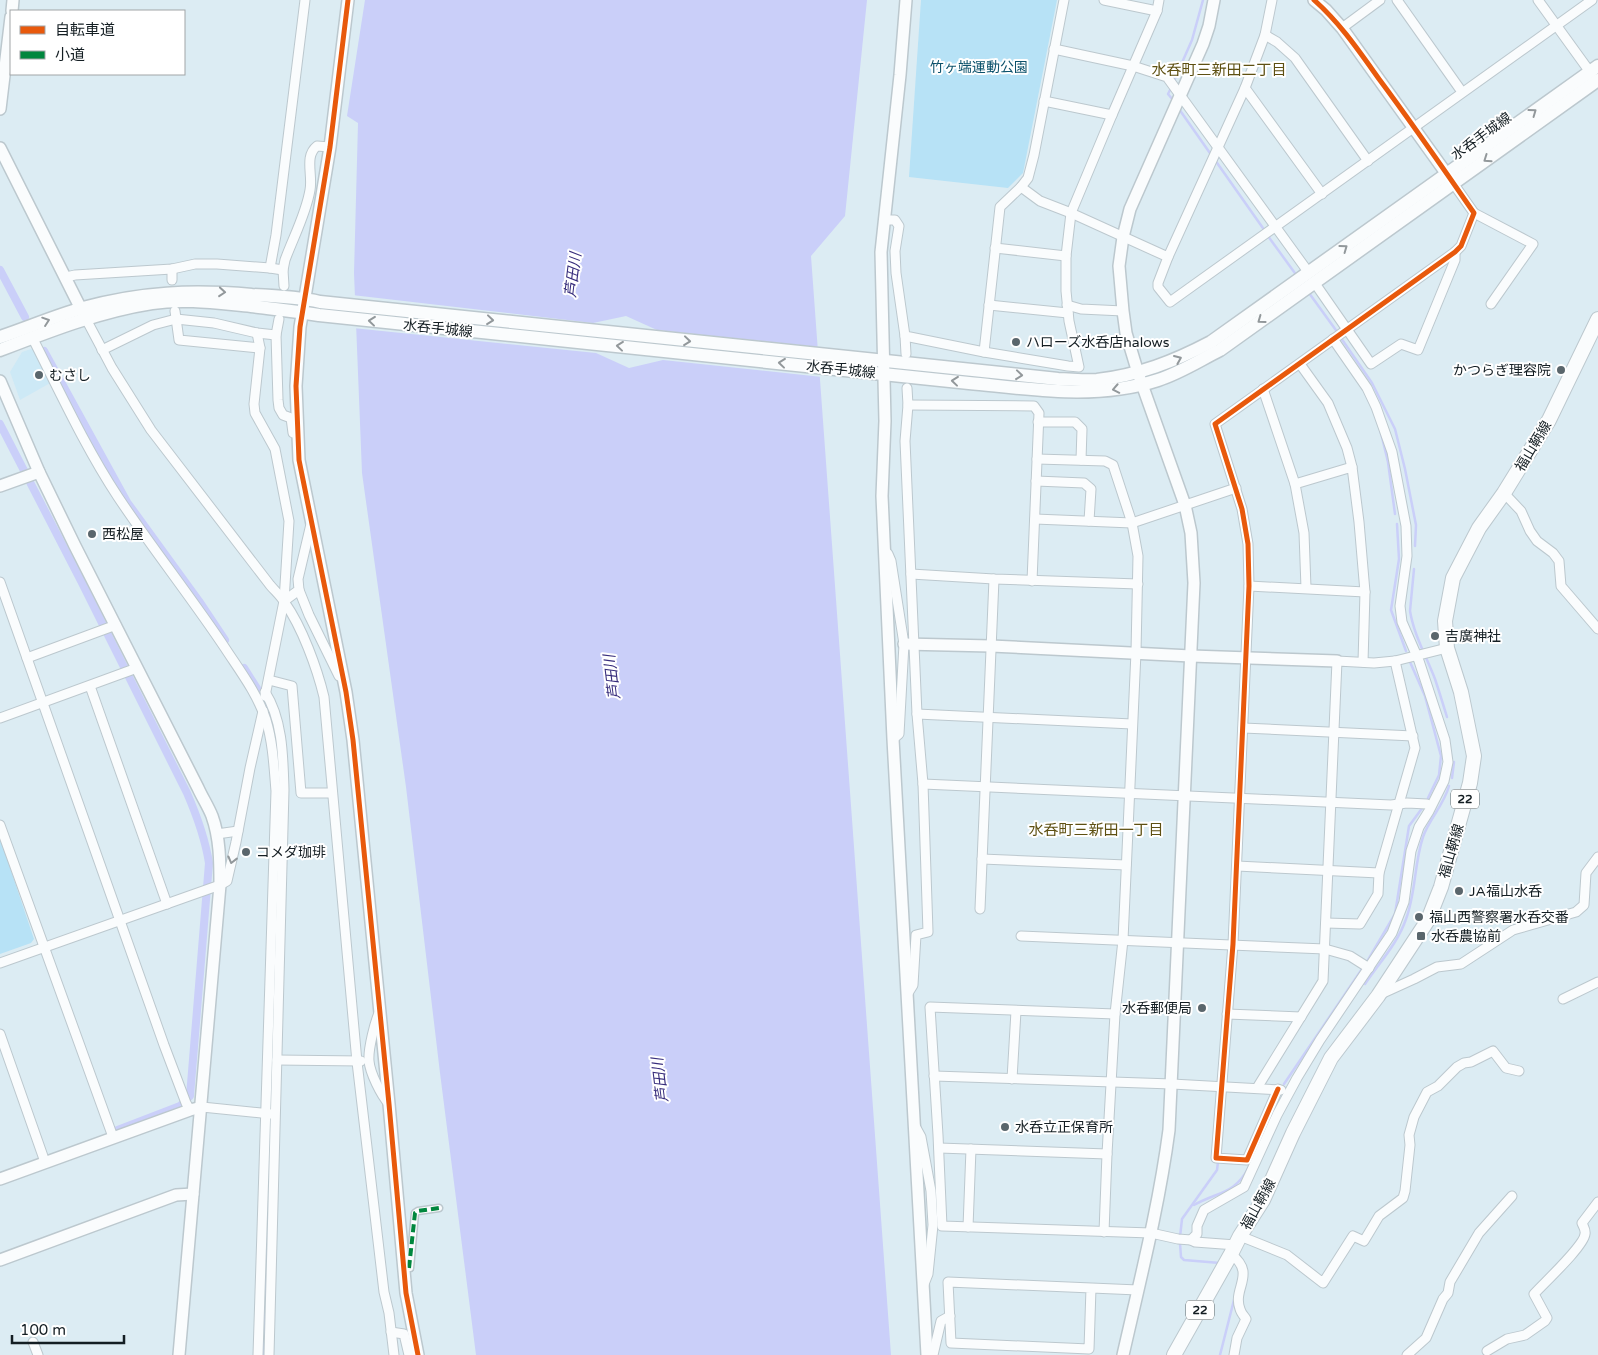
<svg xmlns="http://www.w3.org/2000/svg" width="1598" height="1355" viewBox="0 0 1598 1355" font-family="'Varela Round','Noto Sans JP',sans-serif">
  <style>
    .built { fill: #cde9f6 }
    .green { fill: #b7e2f6 }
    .water { fill: #cacff9 }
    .pier { fill: #dcecf3 }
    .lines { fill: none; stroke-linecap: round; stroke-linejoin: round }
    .stream { stroke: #cacff9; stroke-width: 2.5 }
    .canal { stroke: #cacff9; stroke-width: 8 }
    .pedestrian-casing { stroke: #bcc8ce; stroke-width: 9 }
    .minor-casing { stroke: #bcc8ce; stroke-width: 11 }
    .tertiary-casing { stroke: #bcc8ce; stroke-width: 14 }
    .secondary-casing { stroke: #bcc8ce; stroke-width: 15 }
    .primary-casing { stroke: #bcc8ce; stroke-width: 16 }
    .pedestrian { stroke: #fafcfd; stroke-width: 6 }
    .minor { stroke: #fafcfd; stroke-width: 9 }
    .tertiary { stroke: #fafcfd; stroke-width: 11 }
    .secondary { stroke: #fafcfd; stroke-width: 12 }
    .primary { stroke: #fafcfd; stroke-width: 14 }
    .quiet { stroke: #00873e; stroke-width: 4; stroke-dasharray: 8 4; stroke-linecap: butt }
    .cycleway-casing { stroke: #fff; stroke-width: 8 }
    .cycleway { stroke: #e8590c; stroke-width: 5 }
    .oneway { stroke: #92989b }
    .poi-dot { fill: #5a666c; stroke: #fff; stroke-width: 2 }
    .labels { text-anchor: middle; stroke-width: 4; stroke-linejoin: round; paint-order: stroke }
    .shield { fill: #fff; stroke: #5a6265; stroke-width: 1 }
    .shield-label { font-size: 12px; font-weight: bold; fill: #141e23 }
    .park-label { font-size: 14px; fill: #0b516b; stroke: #fff }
    .street-label { font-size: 14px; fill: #141e23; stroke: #fff }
    .poi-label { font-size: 14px; fill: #141e23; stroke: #fff; text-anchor: start }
    .neighbourhood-label { font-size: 15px; fill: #5e5012; stroke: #fff }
    .water-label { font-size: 15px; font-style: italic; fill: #372d7c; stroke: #fff }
  </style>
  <rect width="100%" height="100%" fill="#dcecf3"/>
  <path class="built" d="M34,348L52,382L20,400L10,372L22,352Z"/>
  <g class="green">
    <path d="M921,0H1057L1023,173L1008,188L909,177Z"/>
    <path d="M0,838L34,939L31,943L0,954Z"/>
  </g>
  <path class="water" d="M365,0H867L845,216L811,256L891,1355H476L440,1073L406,787L362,473L354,273L358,123L347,116Z"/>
  <path class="pier" d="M352,295L593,323L626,316L657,330L820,347L822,377L663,360L629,368L596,353L353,328Z"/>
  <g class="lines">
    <g class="stream">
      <path d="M1173,83L1192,40L1203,0"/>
      <path d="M1171,88L1168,94L1173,100"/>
      <path d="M1179,109L1212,156"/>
      <path d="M1215,160L1265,231"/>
      <path d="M1268,236L1297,276"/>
      <path d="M1309,293L1338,333"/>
      <path d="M1341,338L1372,383L1395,429L1405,469L1416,525L1415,546"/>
      <path d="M1380,429L1388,462L1395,514"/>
      <path d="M1397,524L1399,559L1391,610L1406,651"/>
      <path d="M1414,569L1410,611C1414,635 1426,656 1435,679C1439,691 1443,704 1447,717"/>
      <path d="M1410,662L1425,696L1441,756L1439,775L1428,798"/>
      <path d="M1452,778L1454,762"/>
      <path d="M1368,960L1395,914L1409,826L1423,807"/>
      <path d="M1365,984C1379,963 1398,943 1406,919C1416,893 1414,864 1423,837C1429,819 1444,805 1449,786"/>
      <path d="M1284,1084L1362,969"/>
      <path d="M1261,1139L1271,1116"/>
      <path d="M1194,1205C1219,1191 1234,1195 1249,1167"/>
      <path d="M1180,1237L1182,1219L1217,1170L1218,1162"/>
      <path d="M1180,1243L1181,1257L1184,1260L1220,1263"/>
      <path d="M1220,1355L1235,1296"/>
    </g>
    <g class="canal">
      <path d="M0,270L25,317"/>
      <path d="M44,351L127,502L199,601L225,640"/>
      <path d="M0,424L82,583L187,793C197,816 205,838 209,863L190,1096L180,1106L115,1131"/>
      <path d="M244,668L265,701L273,721L279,753"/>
      <path d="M264,1355L269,1192"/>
    </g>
    <defs>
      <path id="pedestrian" d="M404,1268H410L415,1213L418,1211L439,1208"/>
      <g id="minor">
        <path d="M1104,0L1157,11"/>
        <path d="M1397,0L1462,92"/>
        <path d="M1538,0L1590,72"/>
        <path d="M1342,28L1380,0"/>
        <path d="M1265,35L1277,42L1295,58L1368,161"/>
        <path d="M1054,49L1133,66L1167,77L1309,273"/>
        <path d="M1245,88L1322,194"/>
        <path d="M1112,115L1157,11L1159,0"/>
        <path d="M1021,187L1040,201L1071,213L1168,257L1245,88L1265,35L1272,0"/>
        <path d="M1474,213L1533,244L1491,304"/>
        <path d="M885,220H895L899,226L895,251L896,273L905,336L984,352L1068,366L1079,367L1069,321L1066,291V256L1071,213L1112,115L1044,101"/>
        <path d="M995,248L1066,256"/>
        <path d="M1168,257L1158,283V287L1170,302L1592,0"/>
        <path d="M270,268L276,235L305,0"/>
        <path d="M172,269V280"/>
        <path d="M66,277L75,275L172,269L195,264H217L270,268L283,270"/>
        <path d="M1314,282L1371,364L1401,344L1418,350L1455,260V252"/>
        <path d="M284,286L283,270L285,260C293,238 306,214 310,190C313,175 304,156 317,146L330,147"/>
        <path d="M989,305L1068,313"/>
        <path d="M1067,305L1081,309L1123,311"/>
        <path d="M175,311L179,340L260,348"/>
        <path d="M86,319L112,368L151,430L270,585C275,591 281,596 285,603C302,627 317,668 324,697L357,1062L384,1292L389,1313L394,1355"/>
        <path d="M279,319L276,335L278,400L279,408L283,415L291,418L293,433"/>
        <path d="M257,333L260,348L254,404L255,413L275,449L289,521L284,601"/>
        <path d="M905,336L906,354"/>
        <path d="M32,337C59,390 85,447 118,497C152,548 191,597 225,648C240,671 257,693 266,720C273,743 274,767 276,791L258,1355"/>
        <path d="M102,350L153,325L176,319L214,323L257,333L276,335"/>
        <path d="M984,352L1000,207L1021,187L1028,178L1034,155L1064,0"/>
        <path d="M1300,364L1328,403L1347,448L1352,467"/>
        <path d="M907,388L908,405L905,441L917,714L923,784L928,932L916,935L913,985L908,993"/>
        <path d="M1263,389L1295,484"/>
        <path d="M908,405L1034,406L1039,413L1032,581"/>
        <path d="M1038,422H1075L1082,429L1081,460"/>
        <path d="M1036,481L1084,483L1091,489L1089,521"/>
        <path d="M1504,493L1521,511L1530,531L1537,541L1553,553L1559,561L1561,586L1598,629"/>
        <path d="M1035,519L1132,523L1236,488"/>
        <path d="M885,551L888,554L891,561L904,644L899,734L893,739"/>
        <path d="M911,574L994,579L1138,584"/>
        <path d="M0,582L164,1045L186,1103L190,1110"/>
        <path d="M1249,586L1365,592"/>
        <path d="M1306,588L1304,533L1295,484L1352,467L1359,522L1365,592L1363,662"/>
        <path d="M299,590L309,615L339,676"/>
        <path d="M27,658L116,625"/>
        <path d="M269,680L292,686L301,793H332"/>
        <path d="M90,686L167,904"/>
        <path d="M265,692C283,720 283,758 284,790L269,1355"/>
        <path d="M265,696L284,601L299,590L298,579L311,524"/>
        <path d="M917,714L1132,724"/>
        <path d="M0,718L137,668"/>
        <path d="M1243,728L1413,736"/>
        <path d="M923,784L1391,805L1407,803L1427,804"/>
        <path d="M0,825L113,1137"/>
        <path d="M217,834L238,831"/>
        <path d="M982,859L1126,865"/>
        <path d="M1237,866L1379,873"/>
        <path d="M980,909L994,579"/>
        <path d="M1326,923L1360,924L1378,894L1379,873L1415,748L1395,661"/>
        <path d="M1021,936L1325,949L1350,956L1369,968"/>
        <path d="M0,963L220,885L227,881L236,842L250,768L263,711"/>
        <path d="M1381,994L1414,979L1437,967L1461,964L1513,930L1576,912L1584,905L1586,873L1598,857"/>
        <path d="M1563,999L1598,982"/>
        <path d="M380,1011C375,1021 368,1049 369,1061C370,1073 381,1095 389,1104"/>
        <path d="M1115,1014L930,1007L938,1135L942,1226L1151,1233L1178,1239L1191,1240L1195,1242L1236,1245"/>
        <path d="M1227,1014L1301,1017"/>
        <path d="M0,1034L45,1162"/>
        <path d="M277,1060L361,1061"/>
        <path d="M934,1076L1172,1084L1281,1090"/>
        <path d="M1012,1079L1016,1011"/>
        <path d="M1257,1088L1323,981L1337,661L1374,663L1395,661L1447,648"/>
        <path d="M1278,1089L1247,1160L1216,1158L1233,944L1249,586L1248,544L1242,509L1215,424L1455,252L1461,246L1474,213L1453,183"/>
        <path d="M202,1107L271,1114"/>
        <path d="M915,1126L921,1137L931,1191L933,1225L928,1274L924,1284"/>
        <path d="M939,1148L1107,1154L1115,1014L1123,940L1136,652L1138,556L1132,523L1113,465L1105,461L1037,459"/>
        <path d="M968,1227L971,1149"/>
        <path d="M1104,1232L1107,1154"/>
        <path d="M1240,1236L1287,1255L1323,1283L1353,1236L1364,1241L1379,1216L1403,1198L1405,1191L1410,1145L1409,1135L1414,1117L1427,1092L1438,1086L1457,1067L1464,1063L1471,1062L1493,1051L1506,1068L1519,1071"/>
        <path d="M1191,1240L1197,1234V1226L1204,1210L1244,1187L1277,1115L1297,1078L1320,1040L1392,933L1404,902L1411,851L1419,827L1429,811L1444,781L1448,762L1445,740L1419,661L1402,622L1400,606L1407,556L1406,526L1392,452L1376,407L1367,388L1333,339"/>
        <path d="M1231,1254C1257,1274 1232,1288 1240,1309C1241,1313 1244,1316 1246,1319L1237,1338L1234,1355"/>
        <path d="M1091,1288L1089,1349L951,1343L948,1282L1138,1290"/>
        <path d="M391,1332L404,1334L409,1355"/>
        <path d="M33,1342L38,1355"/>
        <path d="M1487,1351L1507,1339L1525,1335L1545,1321L1547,1318L1534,1294C1544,1283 1584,1246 1585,1234C1586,1230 1583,1226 1582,1223L1598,1202"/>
        <path d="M933,1355L941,1321L950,1316"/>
        <path d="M1407,1355L1426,1338L1443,1299L1448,1293L1450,1282L1479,1233L1512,1196"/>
      </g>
      <g id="tertiary">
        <path d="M348,0L330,147L300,327L296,386L299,460L346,692L353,740L389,1104L406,1293L418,1355"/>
        <path d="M906,0L900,75L881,252L885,421L882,496L893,739L927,1355"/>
        <path d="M1314,0L1326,10L1342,28L1451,180"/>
        <path d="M12,11L13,0"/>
        <path d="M0,109L11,17"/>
        <path d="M0,148L81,309"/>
        <path d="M0,381L39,472L75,546L198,788C202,797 208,806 212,816C220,838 220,862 220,885L179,1355"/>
        <path d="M0,486L39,472"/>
        <path d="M904,644L991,646L1191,656L1337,661"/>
        <path d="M0,1179L190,1110L202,1107"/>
        <path d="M0,1260L176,1195L193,1194"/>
        <path d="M1123,1355C1140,1280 1159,1206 1169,1130L1194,583L1191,533L1185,505L1138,373L1126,333L1123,311L1119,266L1123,237L1130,209L1203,44L1209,26L1214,0"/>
      </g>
      <g id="secondary">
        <path d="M0,337C27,328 55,316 83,308C141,292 192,290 252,295C275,296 298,297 320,302L1058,379C1070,379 1084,381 1097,380C1139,375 1173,362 1211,342L1598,66"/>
        <path d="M0,350C49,331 100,311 152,303C185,298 218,303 251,306C273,309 296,311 319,315L969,383C1032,389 1096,400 1158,380C1180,373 1200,360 1220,350L1598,80"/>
      </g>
      <path id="primary" d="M1174,1355L1231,1254L1240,1236L1263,1200L1293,1133L1331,1058L1378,996L1428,920L1441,887L1470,783L1474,756L1461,692L1447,648L1445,621L1453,578L1479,528L1504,493L1549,420L1598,319"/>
    </defs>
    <use href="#pedestrian" class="pedestrian-casing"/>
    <use href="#minor" class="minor-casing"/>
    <use href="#tertiary" class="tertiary-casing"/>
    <use href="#secondary" class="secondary-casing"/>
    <use href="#primary" class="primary-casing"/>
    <use href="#pedestrian" class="pedestrian"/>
    <use href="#minor" class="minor"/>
    <use href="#tertiary" class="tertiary"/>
    <use href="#secondary" class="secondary"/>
    <use href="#primary" class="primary"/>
    <path class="quiet" d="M409,1268L415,1213L418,1211L439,1208"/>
    <defs>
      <g id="cycleway">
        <path d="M348,0L330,147L300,327L296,386L299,460L346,692L353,740L389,1104L406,1293L418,1355"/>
        <path d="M1278,1089L1247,1160L1216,1158L1233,944L1249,586L1248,544L1242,509L1215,424L1455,252L1461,246L1474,213C1443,168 1412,123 1379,79C1359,51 1340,23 1314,0"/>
      </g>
    </defs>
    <use href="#cycleway" class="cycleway-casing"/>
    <use href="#cycleway" class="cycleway"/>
  </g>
  <defs><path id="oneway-chevron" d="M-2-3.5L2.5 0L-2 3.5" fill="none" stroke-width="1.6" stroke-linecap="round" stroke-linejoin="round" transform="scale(1.25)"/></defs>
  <g class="oneway">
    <use href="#oneway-chevron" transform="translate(1533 112) rotate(-36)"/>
    <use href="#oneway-chevron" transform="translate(1487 159) rotate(145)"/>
    <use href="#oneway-chevron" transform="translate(1344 248) rotate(-36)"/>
    <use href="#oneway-chevron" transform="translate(222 292) rotate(5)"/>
    <use href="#oneway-chevron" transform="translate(490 320) rotate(6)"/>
    <use href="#oneway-chevron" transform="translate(1261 320) rotate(144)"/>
    <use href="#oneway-chevron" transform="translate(46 321) rotate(-19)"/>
    <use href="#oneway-chevron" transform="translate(372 321) rotate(-174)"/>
    <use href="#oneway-chevron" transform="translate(687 341) rotate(6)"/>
    <use href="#oneway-chevron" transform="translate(620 346) rotate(-174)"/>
    <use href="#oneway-chevron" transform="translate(1178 359) rotate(-23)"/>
    <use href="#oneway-chevron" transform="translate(782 363) rotate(-174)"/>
    <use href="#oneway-chevron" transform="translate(1019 375) rotate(6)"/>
    <use href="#oneway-chevron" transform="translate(955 381) rotate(-174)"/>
    <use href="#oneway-chevron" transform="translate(1116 389) rotate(169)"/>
    <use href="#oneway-chevron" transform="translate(232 860) rotate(104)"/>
  </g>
  <g class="poi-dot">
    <circle cx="1016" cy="342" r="5"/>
    <circle cx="1561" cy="370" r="5"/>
    <circle cx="39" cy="375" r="5"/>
    <circle cx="92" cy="534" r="5"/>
    <circle cx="1435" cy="636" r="5"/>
    <circle cx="246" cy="852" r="5"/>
    <circle cx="1459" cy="891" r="5"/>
    <circle cx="1419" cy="917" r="5"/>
    <rect x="1416" y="931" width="10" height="10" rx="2.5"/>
    <circle cx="1202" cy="1008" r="5"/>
    <circle cx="1005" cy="1127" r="5"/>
  </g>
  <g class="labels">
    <g class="shield">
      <rect x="1451" y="789.5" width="28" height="19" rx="4"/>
      <rect x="1186" y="1300.5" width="28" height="19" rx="4"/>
    </g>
    <g class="shield-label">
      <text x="1465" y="803">22</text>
      <text x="1200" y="1314">22</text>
    </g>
    <g class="park-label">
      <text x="979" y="72">竹ヶ端運動公園</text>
    </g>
    <g class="street-label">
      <text transform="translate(1481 136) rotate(-36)" y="5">水呑手城線</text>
      <text transform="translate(438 328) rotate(6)" y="5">水呑手城線</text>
      <text transform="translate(841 369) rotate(6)" y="5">水呑手城線</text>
      <text transform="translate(1533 446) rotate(-59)" y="5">福山鞆線</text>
      <text transform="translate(1451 851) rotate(-74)" y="5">福山鞆線</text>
      <text transform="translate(1258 1204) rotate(-61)" y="5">福山鞆線</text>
    </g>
    <g class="poi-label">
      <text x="1026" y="347">ハローズ水呑店halows</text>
      <text x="1551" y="375" text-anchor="end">かつらぎ理容院</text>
      <text x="49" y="380">むさし</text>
      <text x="102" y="539">西松屋</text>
      <text x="1445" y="641">吉廣神社</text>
      <text x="256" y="857">コメダ珈琲</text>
      <text x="1469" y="896">JA福山水呑</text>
      <text x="1429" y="922">福山西警察署水呑交番</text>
      <text x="1431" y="941">水呑農協前</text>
      <text x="1192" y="1013" text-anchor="end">水呑郵便局</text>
      <text x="1015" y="1132">水呑立正保育所</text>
    </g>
    <g class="neighbourhood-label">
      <text x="1219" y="75">水呑町三新田二丁目</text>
      <text x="1096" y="835">水呑町三新田一丁目</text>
    </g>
    <g class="water-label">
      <text transform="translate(573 275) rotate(-83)" y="5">芦田川</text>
      <text transform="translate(612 677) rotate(-97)" y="5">芦田川</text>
      <text transform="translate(660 1080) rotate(-97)" y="5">芦田川</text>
    </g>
  </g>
  <rect x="10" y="10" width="175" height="65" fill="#ffffff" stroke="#a1a5a7"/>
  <rect x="20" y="26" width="25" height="8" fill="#e8590c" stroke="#a1a5a7"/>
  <text x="55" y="35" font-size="15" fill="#141e23">自転車道</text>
  <rect x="20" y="51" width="25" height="8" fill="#00873e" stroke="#a1a5a7"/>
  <text x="55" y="60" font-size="15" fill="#141e23">小道</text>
  <path d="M12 1335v8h112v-8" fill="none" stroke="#141e23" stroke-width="2.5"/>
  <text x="20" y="1335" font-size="15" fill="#141e23" stroke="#ffffff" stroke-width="4" paint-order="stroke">100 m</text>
</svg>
